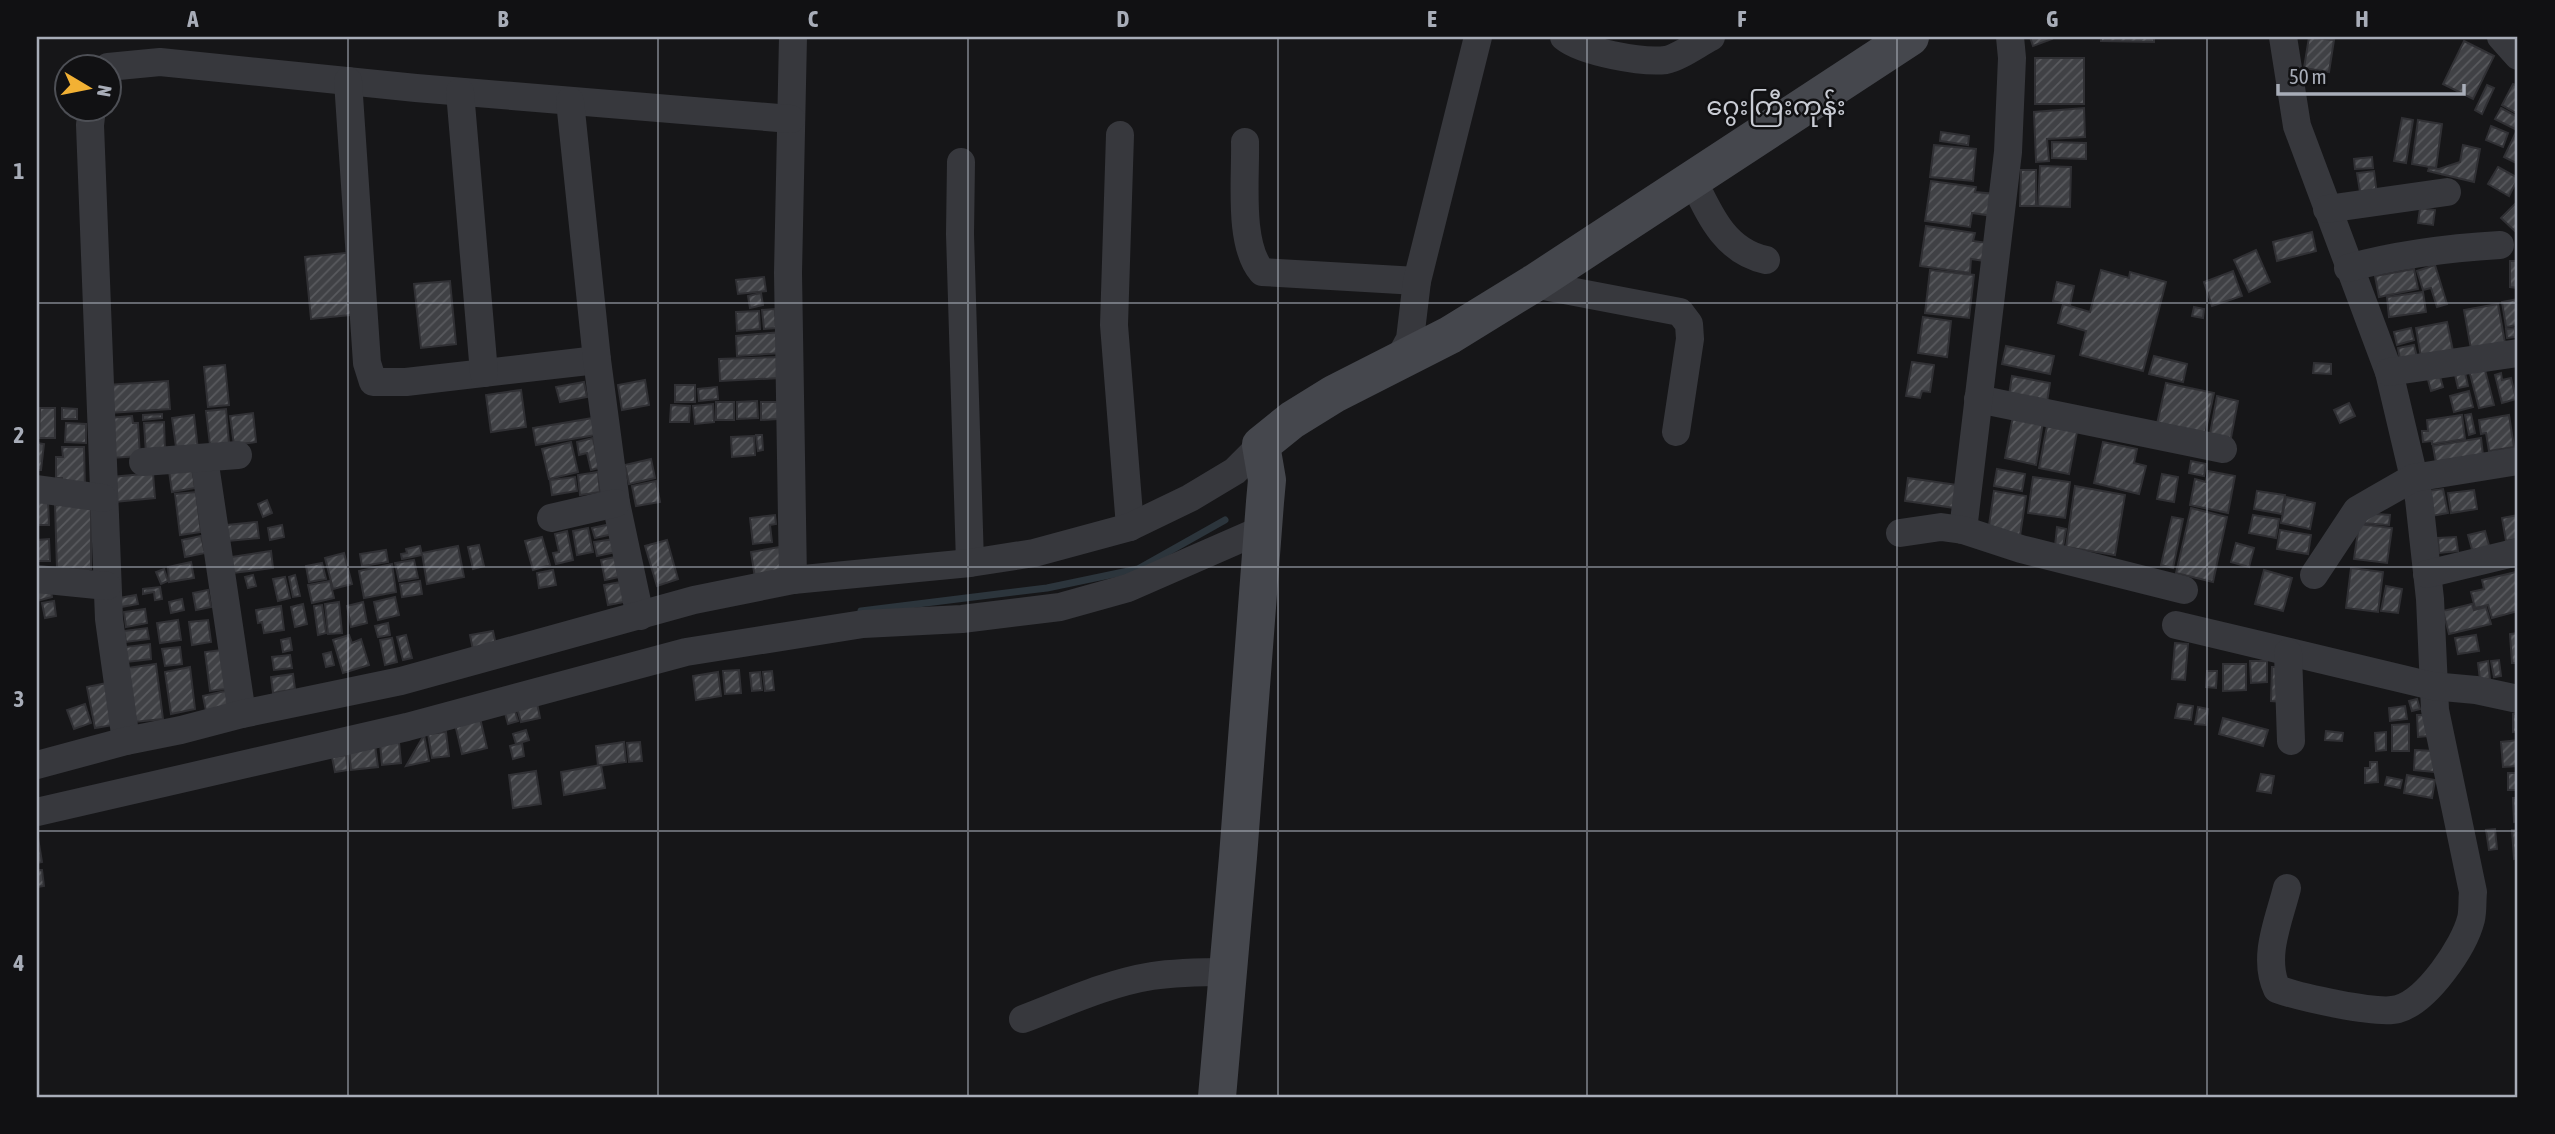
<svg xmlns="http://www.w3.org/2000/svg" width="2555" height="1134" viewBox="0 0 2555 1134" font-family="'Asap Condensed','Noto Sans Myanmar',sans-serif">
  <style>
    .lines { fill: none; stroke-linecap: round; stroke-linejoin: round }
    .stream { stroke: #2c353c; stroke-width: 7 }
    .building { fill: url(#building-hatch); stroke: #303034; stroke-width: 2 }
    .street { stroke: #37383d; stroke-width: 28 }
    .secondary { stroke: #45474d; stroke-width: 38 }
    .grid { fill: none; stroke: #a8adb8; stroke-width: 2; stroke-opacity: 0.55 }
    .labels { text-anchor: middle; stroke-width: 5; stroke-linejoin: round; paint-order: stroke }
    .quarter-label { font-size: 26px; fill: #c9ccd4; stroke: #111113 }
    .neatline { fill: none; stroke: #a8adb8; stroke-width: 2.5 }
    .grid-label { font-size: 23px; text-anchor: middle; font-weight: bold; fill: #a8adb8 }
  </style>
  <defs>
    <pattern id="building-hatch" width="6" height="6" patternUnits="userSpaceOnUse" patternTransform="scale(1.75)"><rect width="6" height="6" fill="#404145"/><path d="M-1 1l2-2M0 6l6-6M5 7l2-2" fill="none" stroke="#595a5e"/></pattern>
  </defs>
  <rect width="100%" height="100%" fill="#161618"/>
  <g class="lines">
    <path class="stream" d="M861,611L1047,588L1138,569L1225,520"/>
  </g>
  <g class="building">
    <path d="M2030,37H2051L2052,39L2033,46Z"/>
    <path d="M2101,37H2154V42L2101,41Z"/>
    <path d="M2309,37L2334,40L2329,72L2304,68Z"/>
    <path d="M2464,41L2494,56L2473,99L2443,84Z"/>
    <rect x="2035" y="58" width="49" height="46"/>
    <path d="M2513,84L2518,86V114L2502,105Z"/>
    <path d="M2487,85L2494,88L2482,114L2475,110Z"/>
    <path d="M2084,108L2085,137L2047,139L2049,161L2036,162L2034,112Z"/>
    <path d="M2501,108L2518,117L2515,129L2495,119Z"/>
    <path d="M2402,118L2413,120L2406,163L2394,161Z"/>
    <path d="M2418,120L2442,124L2436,168L2412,164Z"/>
    <path d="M2491,126L2508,133L2503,147L2486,140Z"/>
    <path d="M1941,132L1969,136L1968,145L1940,141Z"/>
    <path d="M2516,132L2518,133V164L2504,157Z"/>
    <path d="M2052,142L2086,143V159L2052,158Z"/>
    <path d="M1934,145L1976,149L1973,181L1930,177Z"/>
    <path d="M2463,145L2480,149L2474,182L2428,171L2429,168L2439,169L2460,162Z"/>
    <path d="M2372,157L2373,168L2355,169L2354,159Z"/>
    <path d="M2040,166L2071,167L2070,207L2038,206Z"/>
    <path d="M2498,167L2518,178L2509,196L2488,184Z"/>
    <path d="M2021,170H2036V206H2020Z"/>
    <path d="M2374,171L2377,195L2361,198L2357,173Z"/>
    <path d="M1931,181L1976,187L1975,192L1996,194L1993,216L1972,213L1970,227L1925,221Z"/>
    <path d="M2515,204L2518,207V234L2501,218Z"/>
    <path d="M2420,208L2435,210L2433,225L2418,223Z"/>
    <path d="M1926,226L1975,233L1973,241L1988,243L1985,261L1971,259L1970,273L1920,266Z"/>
    <path d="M2312,232L2316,251L2277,261L2273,242Z"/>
    <path d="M2256,250L2270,282L2249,292L2234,260Z"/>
    <path d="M355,252L360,314L311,319L305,257Z"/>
    <path d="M2510,261H2518V288L2510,287Z"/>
    <path d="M2435,265L2447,304L2437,307L2431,288L2423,290L2417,271Z"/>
    <path d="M2414,269L2418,289L2379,297L2375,276Z"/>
    <path d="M1930,270L1974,275L1969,318L1925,313Z"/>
    <path d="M2101,270L2129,278L2130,272L2166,282L2143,371L2080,355L2086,331L2058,323L2063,304L2090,312Z"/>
    <path d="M2233,271L2242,296L2212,306L2204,282Z"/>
    <path d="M764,277L766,291L738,294L736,280Z"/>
    <path d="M450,281L456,344L421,348L414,284Z"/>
    <path d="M2057,282L2074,286L2070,305L2053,301Z"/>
    <path d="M2423,292L2426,312L2389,317L2387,297Z"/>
    <path d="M761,293L763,305L750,308L748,296Z"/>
    <path d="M2518,299V325L2506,327L2502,302Z"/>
    <path d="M2498,304L2505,343L2471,349L2464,310Z"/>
    <path d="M2194,307L2204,309L2203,318L2192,316Z"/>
    <path d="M775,309L776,328L764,329L762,310Z"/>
    <path d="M759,311L760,329L737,331L736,312Z"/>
    <path d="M1923,317L1951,321L1947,357L1918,353Z"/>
    <path d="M2447,322L2453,351L2421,357L2416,328Z"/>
    <path d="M2411,328L2414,340L2397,345L2394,332Z"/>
    <path d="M2515,328V337L2507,338L2506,329Z"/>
    <path d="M781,332L783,353L737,356L736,336Z"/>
    <path d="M2414,345L2417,357L2400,360L2398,348Z"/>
    <path d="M2006,346L2054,356L2050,374L2002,364Z"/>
    <path d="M2154,356L2187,364L2183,382L2149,374Z"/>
    <path d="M779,357L780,378L720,381L719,359Z"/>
    <path d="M1912,362L1934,365L1930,392L1922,391L1920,398L1906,396Z"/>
    <path d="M2314,363L2331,364V374L2313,373Z"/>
    <path d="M225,365L229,405L208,407L204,367Z"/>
    <path d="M2484,366L2494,405L2479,408L2469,370Z"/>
    <path d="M2464,368L2468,386L2458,388L2454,370Z"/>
    <path d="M2439,373L2443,387L2431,391L2427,376Z"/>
    <path d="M2501,373L2502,380L2511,378L2516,399L2502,403L2495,375Z"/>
    <path d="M2012,376L2050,383L2047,402L2009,395Z"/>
    <path d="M645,380L649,405L622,410L618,385Z"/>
    <path d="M168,381L170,409L109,413L107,385Z"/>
    <path d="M584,382L587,397L560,402L556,387Z"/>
    <path d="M2166,383L2214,393L2205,434L2157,424Z"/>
    <rect x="675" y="385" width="20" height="17"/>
    <path d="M717,387L718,399L699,401L698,389Z"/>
    <path d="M521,390L526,427L491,432L486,395Z"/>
    <path d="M2469,391L2473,407L2454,412L2450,396Z"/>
    <path d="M2217,396L2238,401L2230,443L2209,439Z"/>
    <path d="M757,401L758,418L737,419V402Z"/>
    <rect x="716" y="402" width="18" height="18"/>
    <path d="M761,402H778V419L761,420Z"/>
    <path d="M2349,403L2355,416L2340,423L2334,410Z"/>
    <path d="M713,404L714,422L695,424L693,406Z"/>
    <path d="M671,405L690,406L689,422H670Z"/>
    <path d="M40,408H55V438H39Z"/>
    <path d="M62,408L77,409V419H62Z"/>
    <path d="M226,409L229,443L210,445L206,411Z"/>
    <path d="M253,413L256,442L234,445L230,416Z"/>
    <path d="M162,414V418L143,420V415Z"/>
    <path d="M2471,414L2475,433L2469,435L2465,415Z"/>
    <path d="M194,415L198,450L176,447L172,418Z"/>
    <path d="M2462,415L2465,439L2432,444V441L2423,442L2422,431H2428L2427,420Z"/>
    <path d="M2509,415L2514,447L2489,451L2486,433L2481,434L2479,420Z"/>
    <path d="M132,416L133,423H138L140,456L111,458L108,418Z"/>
    <path d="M2013,416L2043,422L2036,465L2005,458Z"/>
    <path d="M593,418L596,435L536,445L533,428Z"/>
    <path d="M164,422L165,452L146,454L144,423Z"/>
    <path d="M66,423L86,424V443L65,442Z"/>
    <path d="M2047,426L2077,432L2069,474L2039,468Z"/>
    <path d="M756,435H762L763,450L758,451Z"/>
    <path d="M754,436L755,455L732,457L731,437Z"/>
    <path d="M593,438L599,468L591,470L587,453L579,455L577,442Z"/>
    <path d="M2481,438L2483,455L2436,463L2433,446Z"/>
    <path d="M571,442L578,472L549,479L542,449Z"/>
    <path d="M2103,442L2137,449L2134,463L2146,466L2139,494L2094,483Z"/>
    <path d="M37,443L44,444L41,470H37Z"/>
    <path d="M62,447H84L85,489L63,490L62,478H56V457H63Z"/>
    <path d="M651,459L655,478L629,484L625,465Z"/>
    <path d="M2191,461L2206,464L2204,476L2189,473Z"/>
    <path d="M192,467L195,488L172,492L169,471Z"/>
    <path d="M1997,469L2025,474L2022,491L1994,486Z"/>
    <path d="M2208,471L2235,476L2228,513L2190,505L2195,479L2206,482Z"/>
    <path d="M598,472L600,492L580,495L578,475Z"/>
    <path d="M153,473L155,498L115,502L112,477Z"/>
    <path d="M2162,474L2178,477L2174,502L2157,499Z"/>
    <path d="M575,477L577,491L552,495L550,480Z"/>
    <path d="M2033,477L2070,482L2065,518L2028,513Z"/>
    <path d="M1908,478L1958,485L1955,508L1905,501Z"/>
    <path d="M656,481L660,502L636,506L632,486Z"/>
    <path d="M2075,486L2125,495L2115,555L2066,547Z"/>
    <path d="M2443,489L2448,513L2431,516L2427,491Z"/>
    <path d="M2474,490L2477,509L2451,513L2448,493Z"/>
    <path d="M1994,491L2026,496L2020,536L1988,532Z"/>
    <path d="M2257,491L2285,495L2282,514L2254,509Z"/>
    <path d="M196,492L201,532L180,535L175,494Z"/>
    <path d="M2286,497L2315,503L2310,529L2281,523Z"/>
    <path d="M37,500H48L49,525H37Z"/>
    <path d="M267,500L272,513L263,517L258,504Z"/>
    <path d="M91,504V569H57L55,505Z"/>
    <path d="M2191,508L2227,517L2213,582L2176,573Z"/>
    <path d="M2362,513L2390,515L2389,525L2361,523Z"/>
    <path d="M775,515L776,524L770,525L772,542L753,544L750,518Z"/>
    <path d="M2253,515L2279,519L2276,538L2249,533Z"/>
    <path d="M2518,515V539L2506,541L2502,518Z"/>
    <path d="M2172,517L2183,519L2173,568L2161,565Z"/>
    <path d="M257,522L259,538L218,542L217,526Z"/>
    <path d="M611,524L613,534L595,538L592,528Z"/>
    <path d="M2359,524L2392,528L2387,563L2354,559Z"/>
    <path d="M282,525L284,537L270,540L268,528Z"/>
    <path d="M2057,527L2066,529L2063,547L2055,546Z"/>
    <path d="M588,528L593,552L577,555L573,531Z"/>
    <path d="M2280,530L2311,535L2308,554L2277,549Z"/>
    <path d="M567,531L573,560L556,564L553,553L559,552L555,534Z"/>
    <path d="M2485,531L2490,549L2473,553L2468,535Z"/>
    <path d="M201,536L205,553L185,557L182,540Z"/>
    <path d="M542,537L550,565L533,570L525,541Z"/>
    <path d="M2456,537L2458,551L2439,553L2438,538Z"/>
    <path d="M49,539L50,561H37V540Z"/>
    <path d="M614,539L616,552L597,556L594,542Z"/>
    <path d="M667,540L678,579L657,586L645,546Z"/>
    <path d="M2236,543L2254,548L2249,567L2231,562Z"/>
    <path d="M479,545L484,566L473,569L468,547Z"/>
    <path d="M420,546L422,555L402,559L401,554L407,553L406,549Z"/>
    <path d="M458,546L464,577L427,584L422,553Z"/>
    <path d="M780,547L784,574L755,578L751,552Z"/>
    <path d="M386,550L388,562L362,566L360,554Z"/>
    <path d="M271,551L273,568L233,573L231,557Z"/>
    <path d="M344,553L352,584L333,589L325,558Z"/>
    <path d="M615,557L619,577L605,580L601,560Z"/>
    <path d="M414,560L418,578L399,581L395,563Z"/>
    <path d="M191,562L194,578L169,582L168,567Z"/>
    <path d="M322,563L326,579L309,582L306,566Z"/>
    <path d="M392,564L396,592L364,598L359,571Z"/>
    <path d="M2351,568L2383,572L2378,612L2346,608Z"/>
    <path d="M164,569L168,581L161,584L156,572Z"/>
    <path d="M553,570L556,585L539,588L537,573Z"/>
    <path d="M2264,570L2292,578L2283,611L2255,604Z"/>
    <path d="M2516,572L2518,611L2492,618L2488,605L2475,608L2471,592L2484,589L2482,580Z"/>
    <path d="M253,575L256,586L248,588L245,577Z"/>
    <path d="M295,575L300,596L293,597L289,577Z"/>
    <path d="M285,577L290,598L278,601L273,579Z"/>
    <path d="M330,581L334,598L312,603L308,585Z"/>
    <path d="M420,581L422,594L402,597L400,584Z"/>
    <path d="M621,582L624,602L608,605L604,585Z"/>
    <path d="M2386,586L2402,589L2398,613L2381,611Z"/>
    <path d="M50,587L52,597L37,601V590Z"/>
    <path d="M160,587L162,599L155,600L154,592L143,594V589Z"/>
    <path d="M208,590L211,607L196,610L193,593Z"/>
    <path d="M136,595L138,604L121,607L119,598Z"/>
    <path d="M395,597L399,615L378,620L374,602Z"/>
    <path d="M182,599L184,610L171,613L169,602Z"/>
    <path d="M54,601L56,616L45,618L42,603Z"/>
    <path d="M339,602L342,633L328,634L325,604Z"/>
    <path d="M363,602L367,623L351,627L347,606Z"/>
    <path d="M303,604L307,624L295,627L291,607Z"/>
    <path d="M2472,604L2474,610L2486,607L2491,624L2449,634L2443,611Z"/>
    <path d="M322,605L326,633L318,635L314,606Z"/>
    <path d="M281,606L284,630L264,633L262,622L258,623L256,610Z"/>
    <path d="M145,609L147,623L126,627L124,612Z"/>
    <path d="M178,620L181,640L160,643L157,623Z"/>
    <path d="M208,620L211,642L192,645L189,622Z"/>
    <path d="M388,623L390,635L378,637L375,626Z"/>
    <path d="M147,628L149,639L126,642L124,631Z"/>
    <path d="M493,631L496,645L473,650L470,635Z"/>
    <path d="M2518,633V663H2512L2510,634Z"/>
    <path d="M349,635L352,643L361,639L369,665L343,673L333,640Z"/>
    <path d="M406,635L412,658L403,660L397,637Z"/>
    <path d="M2476,635L2479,651L2458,654L2455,638Z"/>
    <path d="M290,638L292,650L283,652L281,640Z"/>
    <path d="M392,638L397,662L385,665L380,640Z"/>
    <path d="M2175,643L2188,644L2185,680L2172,679Z"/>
    <path d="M150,644L151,659L127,662L125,647Z"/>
    <path d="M180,647L182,664L165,666L162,649Z"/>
    <path d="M229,649L234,688L210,691L205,652Z"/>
    <path d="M331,652L334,665L326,667L323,654Z"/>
    <path d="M290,655L292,668L274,670L272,657Z"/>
    <path d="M2499,660L2501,676L2494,677L2491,661Z"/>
    <path d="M2250,661H2267V682L2251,683Z"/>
    <path d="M2488,661L2490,679L2480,680L2478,663Z"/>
    <path d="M156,664L163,719L134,722L127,668Z"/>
    <path d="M2223,664H2246V690L2223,691Z"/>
    <path d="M190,667L195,709L171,714L165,672Z"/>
    <path d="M2272,667H2284L2283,702L2271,701Z"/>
    <path d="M739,670L741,693L725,694L723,671Z"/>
    <path d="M772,671L774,690L765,691L763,672Z"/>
    <path d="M2207,671H2217L2216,688L2206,687Z"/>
    <path d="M718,672L721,696L696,700L693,676Z"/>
    <path d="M760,672L762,690L752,691L750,673Z"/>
    <path d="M293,674L295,689L273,693L271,677Z"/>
    <path d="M112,682L119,724L95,728L87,687Z"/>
    <path d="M230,690L233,705L206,711L203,696Z"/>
    <path d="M2417,699L2420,709L2412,711L2409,701Z"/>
    <path d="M537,703L540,718L521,722L517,708Z"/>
    <path d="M85,704L91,723L74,729L67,710Z"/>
    <path d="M2178,704L2193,706L2191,720L2175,718Z"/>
    <path d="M2405,706L2407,719L2390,721L2389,708Z"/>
    <path d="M2198,707L2208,709L2206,725L2195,724Z"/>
    <path d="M515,711L518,721L508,724L505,713Z"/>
    <path d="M2513,714H2518V731L2513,732Z"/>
    <path d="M2417,715H2427L2428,736L2418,737Z"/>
    <path d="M480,718L487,748L462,754L455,724Z"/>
    <path d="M2223,718L2268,730L2263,746L2219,734Z"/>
    <path d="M2409,724V751H2392V725Z"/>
    <path d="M526,730L529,740L516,744L513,734Z"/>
    <path d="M2326,731L2343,733L2342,741L2325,740Z"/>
    <path d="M446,732L449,756L432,758L428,734Z"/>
    <path d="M2386,732V750L2376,751L2375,733Z"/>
    <path d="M424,735L429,761L406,766Z"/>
    <path d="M2518,740V766L2503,767L2501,742Z"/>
    <path d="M399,742L401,763L382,765L380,744Z"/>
    <path d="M624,742L626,762L598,766L596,746Z"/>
    <path d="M640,742L642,761L629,762L627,743Z"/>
    <path d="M522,743L524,756L513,759L510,746Z"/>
    <path d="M375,745L378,767L351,770L349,747Z"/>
    <path d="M2415,750L2435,751L2434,772L2414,770Z"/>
    <path d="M346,755L348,770L335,772L332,757Z"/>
    <path d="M2370,762H2377L2378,782L2365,783V768H2370Z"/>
    <path d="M601,765L605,788L564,795L561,772Z"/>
    <path d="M536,771L541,804L513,808L509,775Z"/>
    <rect x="2508" y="773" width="10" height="17"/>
    <path d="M2261,774L2274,776L2271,793L2257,791Z"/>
    <path d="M2407,775L2435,780L2432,798L2404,793Z"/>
    <path d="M2387,777L2402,780L2400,788L2385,785Z"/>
    <path d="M2513,798H2518V821L2514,822Z"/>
    <path d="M2495,829L2497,849L2489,850L2486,830Z"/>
    <path d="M2512,830H2518V858L2514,859Z"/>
    <path d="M37,832L42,862L37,863Z"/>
    <path d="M37,870H42L44,886L37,887Z"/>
  </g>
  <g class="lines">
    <g class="street">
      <path d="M793,37L788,273L793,580"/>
      <path d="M1564,37C1582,52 1643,63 1666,60C1678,58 1699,43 1711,37"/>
      <path d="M2283,37L2297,126L2389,372L2419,499L2430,599L2435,710L2473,892C2472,901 2473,911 2471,919C2464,947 2427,1001 2398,1009C2378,1015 2299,997 2277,989C2262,957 2279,920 2287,888"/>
      <path d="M2501,37L2518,56"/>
      <path d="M108,67L160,62L416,88L791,119"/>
      <path d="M348,81L367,363L373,382H406L597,360"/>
      <path d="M460,92L484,373"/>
      <path d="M570,101L597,360L616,503L640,616"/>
      <path d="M92,108L90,125L109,619L126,741"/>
      <path d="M1120,135L1114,325L1130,527"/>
      <path d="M1245,142C1246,179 1238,244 1262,272L1417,281"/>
      <path d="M961,162L960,234L970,563"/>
      <path d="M1692,178C1709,213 1724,251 1766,260"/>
      <path d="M2327,209L2447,192"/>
      <path d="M2348,268C2399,254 2448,248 2500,245"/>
      <path d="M1533,284L1680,312L1689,324L1690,339L1676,432"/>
      <path d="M1398,361L1410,339L1417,281L1478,37"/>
      <path d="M2389,372L2518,353"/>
      <path d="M1978,399L2223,449"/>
      <path d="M204,458L242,714"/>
      <path d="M143,462L238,455"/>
      <path d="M37,489L103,498"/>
      <path d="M551,518L616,503"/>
      <path d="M1963,530L2008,152L2012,58L2010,37"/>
      <path d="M1900,533L1941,527L1963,530L2021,549L2184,590"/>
      <path d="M2427,574L2518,552"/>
      <path d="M2314,575L2357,510L2376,499L2413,478L2518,461"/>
      <path d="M37,579L107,586"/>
      <path d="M2176,625L2432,686L2476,690L2518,699"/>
      <path d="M2288,653L2291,741"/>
      <path d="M37,765L126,741L181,730L242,714L401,681L694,600L793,580L970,563L1034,553L1130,527L1190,498L1235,471L1261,445"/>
      <path d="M37,812L407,727L686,652L863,624L962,619L1060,607L1128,588L1263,529"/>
      <path d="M1023,1019C1065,1003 1108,983 1152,976C1178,972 1203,972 1228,972"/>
    </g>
    <path class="secondary" d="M1217,1097L1238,857L1265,502L1267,480L1261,445L1292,420L1334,394L1450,335L1533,284L1910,37"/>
  </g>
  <path class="grid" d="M348,37V1097M658,37V1097M968,37V1097M1278,37V1097M1587,37V1097M1897,37V1097M2207,37V1097M37,303H2518M37,567H2518M37,831H2518"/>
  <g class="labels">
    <g class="quarter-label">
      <text x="1776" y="115">ဂွေးကြီးကုန်း</text>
    </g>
  </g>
  <rect width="2555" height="1134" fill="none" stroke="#111113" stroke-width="77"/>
  <g transform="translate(88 88) rotate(100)"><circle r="33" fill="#111113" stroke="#4d4f55" stroke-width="2"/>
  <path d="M0-5L12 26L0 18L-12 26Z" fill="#f2b134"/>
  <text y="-10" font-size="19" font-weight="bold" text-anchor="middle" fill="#a8adb8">N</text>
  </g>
  <path d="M2278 84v10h186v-10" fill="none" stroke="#a8adb8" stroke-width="3.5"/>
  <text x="2289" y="84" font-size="21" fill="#a8adb8" stroke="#111113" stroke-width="5" paint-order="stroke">50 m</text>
  <rect x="38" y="38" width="2478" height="1058" class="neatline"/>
  <g class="grid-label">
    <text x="193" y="27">A</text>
    <text x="503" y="27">B</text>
    <text x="813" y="27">C</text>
    <text x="1123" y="27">D</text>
    <text x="1432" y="27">E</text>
    <text x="1742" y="27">F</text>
    <text x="2052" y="27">G</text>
    <text x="2362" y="27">H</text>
    <text x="19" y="179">1</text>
    <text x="19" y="443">2</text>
    <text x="19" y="707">3</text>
    <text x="19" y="971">4</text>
  </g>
</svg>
